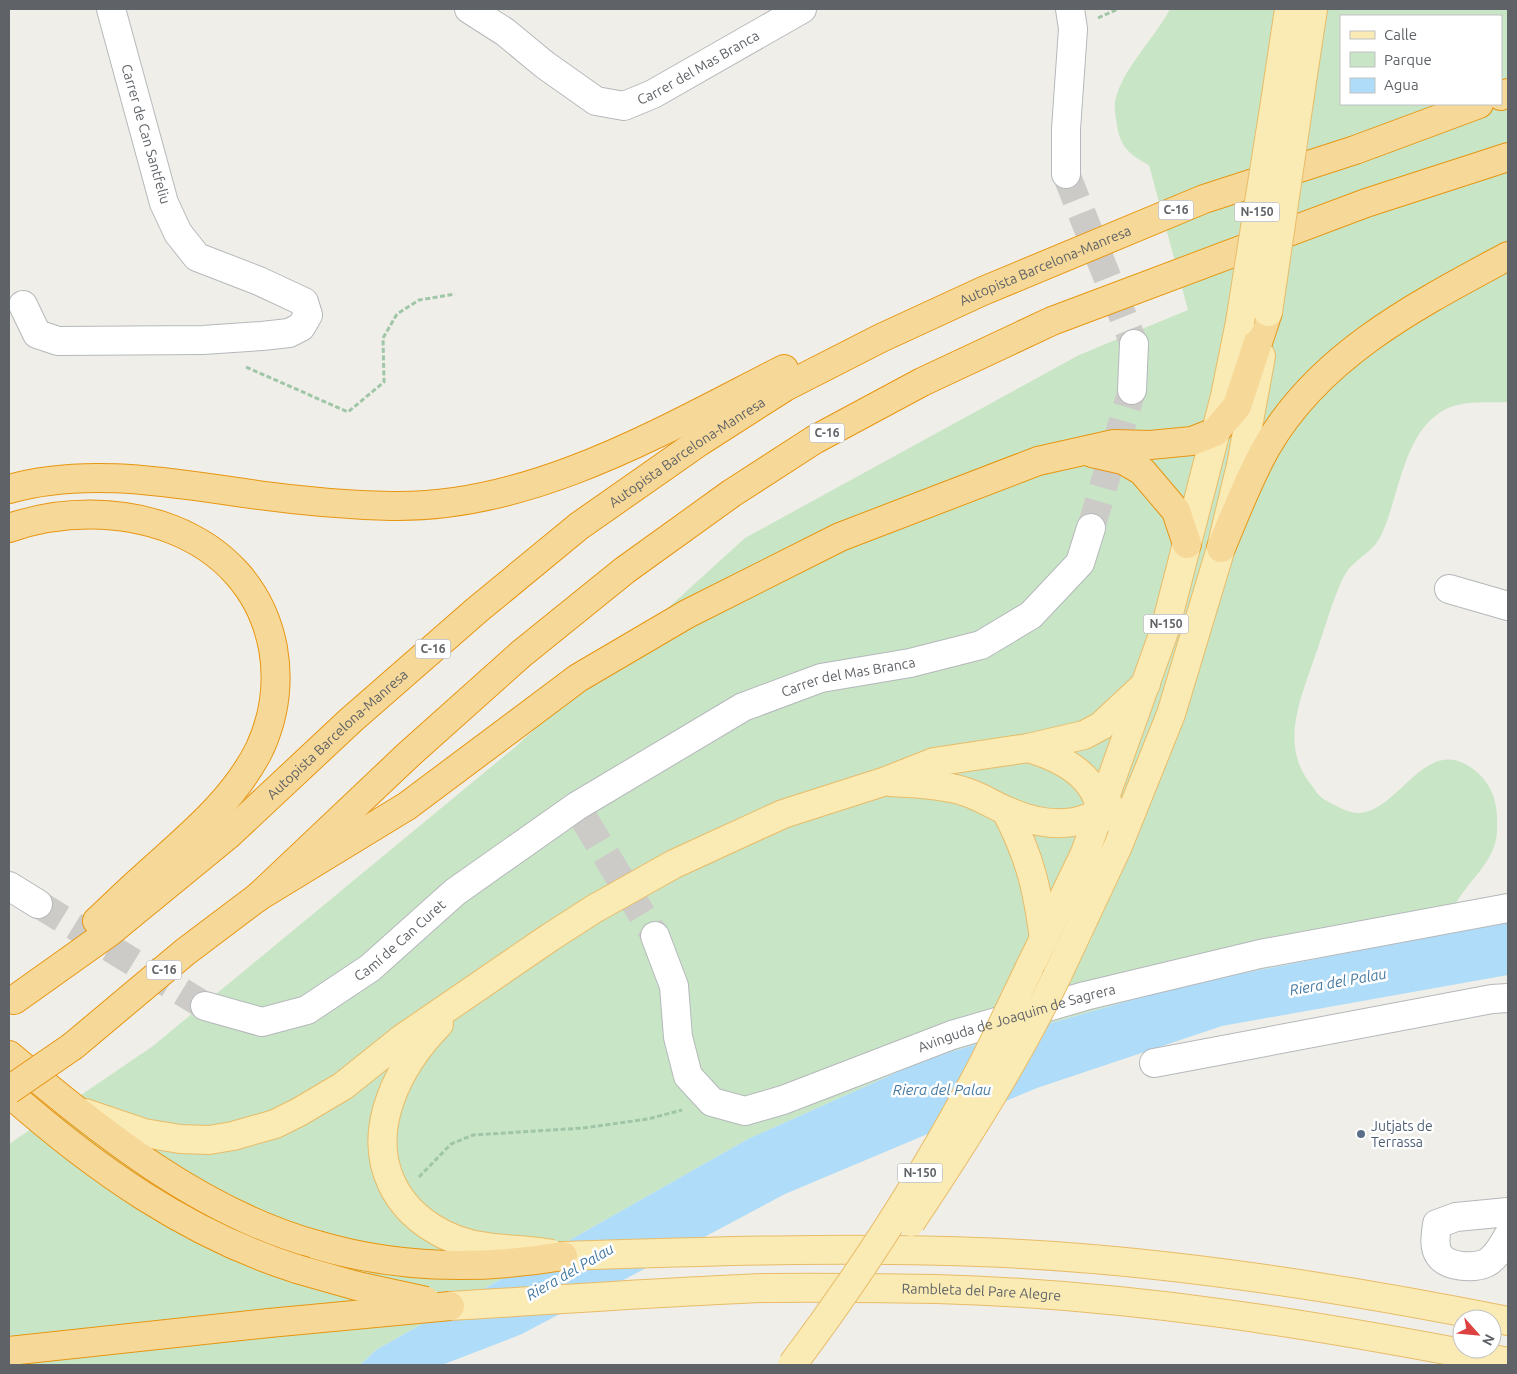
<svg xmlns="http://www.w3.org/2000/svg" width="1517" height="1374" viewBox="0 0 1517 1374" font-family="Ubuntu,sans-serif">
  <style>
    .green { fill: #c8e5c6; fill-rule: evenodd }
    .water { fill: #afddf9 }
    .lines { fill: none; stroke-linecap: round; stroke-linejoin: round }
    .minor-tunnel { stroke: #cccbc8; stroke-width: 28; stroke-dasharray: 28 14; stroke-linecap: butt }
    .minor-casing { stroke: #b5b8bb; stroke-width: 30 }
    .major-casing { stroke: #e8bc69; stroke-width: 30 }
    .highway-casing { stroke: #e79611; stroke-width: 30 }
    .path { stroke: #a0c6a8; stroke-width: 3; stroke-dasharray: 5 2.5; stroke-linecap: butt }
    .minor { stroke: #fff; stroke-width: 28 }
    .major { stroke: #faeab3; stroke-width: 28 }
    .highway { stroke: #f6d899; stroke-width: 28 }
    .major-bridge-casing { stroke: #e8bc69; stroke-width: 30; stroke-linecap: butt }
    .highway-bridge-casing { stroke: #e79611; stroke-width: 30; stroke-linecap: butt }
    .major-bridge { stroke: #faeab3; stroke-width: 28 }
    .highway-bridge { stroke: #f6d899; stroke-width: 28 }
    .service-dot { fill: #5c6f8a; stroke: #fff; stroke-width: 2 }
    .labels { text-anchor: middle; stroke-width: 5; stroke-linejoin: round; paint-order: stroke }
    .shield { fill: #fff; stroke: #8f9295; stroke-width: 1 }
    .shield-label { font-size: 12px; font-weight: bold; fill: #5f6367 }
    .street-label { font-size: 14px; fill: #5f6367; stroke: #fff }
    .service-label { font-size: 14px; fill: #4e5e75; stroke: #fff; text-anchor: start }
    .water-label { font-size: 15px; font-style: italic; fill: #477aa2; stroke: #fff }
  </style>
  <rect width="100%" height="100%" fill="#f0eee8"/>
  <path class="green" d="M1170,9H1508V402C1488,403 1467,400 1448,408C1404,428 1400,493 1383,531C1375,552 1360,555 1348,570C1344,575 1341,582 1339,587C1329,611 1323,635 1314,659C1301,698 1280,743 1309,782C1315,789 1318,797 1327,801C1338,807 1353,816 1366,812C1406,800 1430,731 1478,773C1496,790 1498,809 1497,832C1495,863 1467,881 1454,907C1450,914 1448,924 1446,932L1184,985L929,1058L748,1139L376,1350L360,1365H9V1144L153,1046L514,748L745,538L1079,355L1188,310L1149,165C1130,155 1120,147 1117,125C1116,118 1114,109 1115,102C1121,70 1155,38 1170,9ZM1341,16H1501V104H1341Z"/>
  <path class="water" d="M1508,921V975L1222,1026L1037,1088L785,1194L522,1334L442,1365H360L376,1350L748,1139L929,1058L1184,985Z"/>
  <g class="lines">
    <g class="minor-tunnel">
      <path d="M1066,174L1134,344"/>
      <path d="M1091,528L1132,390"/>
      <path d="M584,819L655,936"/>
      <path d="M38,904L205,1006"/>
    </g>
    <defs>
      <g id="minor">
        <path id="s1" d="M469,9L505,32L545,65L596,101L624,106L653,94L802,9"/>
        <path d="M1066,174V129L1073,29L1070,9"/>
        <path d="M23,305L37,334L58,341L203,340L262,336L289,333L301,327L308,315L304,302L259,281L197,257L178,233L164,203L111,9"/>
        <path d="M1132,390L1134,344"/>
        <path d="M1449,589L1508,606"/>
        <path d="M9,886L38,904"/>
        <path id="s2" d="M655,936L674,986L678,1037L688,1076L712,1102L745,1111L783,1100L952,1035L1085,996L1260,954L1508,908"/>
        <path id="s3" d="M205,1006L262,1022L307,1010L370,968L455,892L577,806L743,707L821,678L910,663L981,645L1031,615L1080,563L1091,528"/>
        <path d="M1154,1063L1492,999L1508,998"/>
        <path d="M1508,1212L1456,1217L1437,1224C1436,1234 1433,1246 1439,1255C1447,1267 1473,1269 1486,1263C1496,1258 1503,1245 1508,1236"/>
      </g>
      <g id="major">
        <path d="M1300,95L1313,9"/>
        <path d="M1275,102L1289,9"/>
        <path d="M1028,748C1063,758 1101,778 1101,819"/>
        <path d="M891,782C915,784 940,784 963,791C978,795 991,804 1005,810C1039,826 1079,831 1109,805"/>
        <path d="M1006,811C1030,857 1037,887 1044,939"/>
        <path d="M1029,969L1085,853L1165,629L1225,396L1240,322"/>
        <path d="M1057,976L1118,846L1171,714L1221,548L1241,465L1261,356"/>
        <path d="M85,1113L144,1133L180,1139L209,1140L233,1136L275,1124L299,1112L343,1086L403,1038L549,938L594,909L674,864L783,814L886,781L934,762L1028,748L1084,735L1101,726L1146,684"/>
        <path d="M392,1184C365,1128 400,1064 439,1024"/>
        <path d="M563,1256C716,1251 869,1246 1022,1254C1185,1263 1348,1289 1508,1321"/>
        <path id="s4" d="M450,1306C555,1300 660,1292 765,1288C822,1287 879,1288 936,1289C1129,1294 1319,1325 1508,1362"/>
      </g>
      <g id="highway">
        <path d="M1501,96L1508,93"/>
        <path d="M1092,453L1123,460L1142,471L1176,511L1187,544"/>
        <path d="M9,489C89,466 177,484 258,495C302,501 346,505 391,506C531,509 664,430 784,369"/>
        <path d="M9,528C113,492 250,527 273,648C279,682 274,717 260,748C234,801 187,838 144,877C128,891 113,906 97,921"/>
        <path d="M1221,548C1235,515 1248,480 1266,448C1319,355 1417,305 1508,256"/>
        <path d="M258,897L407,756L521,654L625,570L732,493L814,440L922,382L1052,321L1366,203L1508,157"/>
        <path id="s5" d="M14,1000L111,931L227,836L351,720L477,610L579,526L699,442L785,387L881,338L983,291L1204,199L1355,150L1479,104"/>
        <path d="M73,1046L185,952L258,897L407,806L578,678L687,614L840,537L1038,461L1114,444L1150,445L1192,441L1215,432L1237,406L1268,312"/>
        <path d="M9,1055C101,1132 199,1212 317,1245"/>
        <path d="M9,1093C94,1168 187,1234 297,1269"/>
        <path d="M9,1351L269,1323"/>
      </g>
    </defs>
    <use href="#minor" class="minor-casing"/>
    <use href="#major" class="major-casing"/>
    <use href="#highway" class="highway-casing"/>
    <g class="path">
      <path d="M1098,18L1118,9"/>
      <path d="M246,367L348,412L384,382L383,338L397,314L419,300L455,294"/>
      <path d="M419,1177L451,1144L473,1135L583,1128L648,1119L682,1110"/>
    </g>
    <use href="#minor" class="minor"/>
    <use href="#major" class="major"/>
    <use href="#highway" class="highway"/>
    <defs>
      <g id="major-bridge">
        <path d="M1268,312L1300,95"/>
        <path d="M1240,322L1275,102"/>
        <path d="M392,1184C409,1220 449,1243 487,1247C509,1250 530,1250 552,1254"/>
        <path d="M911,1222C964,1142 1015,1063 1057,976"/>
        <path d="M792,1365C862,1272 927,1171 981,1068C998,1035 1013,1002 1029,969"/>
      </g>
      <g id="highway-bridge">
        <path d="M9,1090L73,1046"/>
        <path d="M317,1245C398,1269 481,1270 563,1256"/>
        <path d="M297,1269L357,1286L426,1301"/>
        <path d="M269,1323L450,1306"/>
      </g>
    </defs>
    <use href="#major-bridge" class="major-bridge-casing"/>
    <use href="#highway-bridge" class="highway-bridge-casing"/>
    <use href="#major-bridge" class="major-bridge"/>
    <use href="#highway-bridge" class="highway-bridge"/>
  </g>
  <circle class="service-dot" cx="1361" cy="1134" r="5"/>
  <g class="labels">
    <g class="shield">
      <rect x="1158.5" y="200.5" width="35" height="19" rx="4"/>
      <rect x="1234.5" y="202.5" width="45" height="19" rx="4"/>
      <rect x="809.5" y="423.5" width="35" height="19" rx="4"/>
      <rect x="1143.5" y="614.5" width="45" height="19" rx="4"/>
      <rect x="415.5" y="639.5" width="35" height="19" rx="4"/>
      <rect x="146.5" y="960.5" width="35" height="19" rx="4"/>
      <rect x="897.5" y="1163.5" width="45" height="19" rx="4"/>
    </g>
    <g class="shield-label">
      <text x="1176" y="214">C-16</text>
      <text x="1257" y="216">N-150</text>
      <text x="827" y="437">C-16</text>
      <text x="1166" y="628">N-150</text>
      <text x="433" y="653">C-16</text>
      <text x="164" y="974">C-16</text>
      <text x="920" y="1177">N-150</text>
    </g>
    <g class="street-label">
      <text dy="5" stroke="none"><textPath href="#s1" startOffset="269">Carrer del Mas Branca</textPath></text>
      <text transform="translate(146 134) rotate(74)" y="5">Carrer de Can Santfeliu</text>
      <text dy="5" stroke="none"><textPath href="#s5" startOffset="1274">Autopista Barcelona-Manresa</textPath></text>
      <text dy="5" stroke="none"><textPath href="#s5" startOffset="869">Autopista Barcelona-Manresa</textPath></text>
      <text dy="5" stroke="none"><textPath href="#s3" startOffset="748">Carrer del Mas Branca</textPath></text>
      <text dy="5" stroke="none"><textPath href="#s5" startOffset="419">Autopista Barcelona-Manresa</textPath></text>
      <text dy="5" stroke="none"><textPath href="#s3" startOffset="222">Camí de Can Curet</textPath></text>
      <text dy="5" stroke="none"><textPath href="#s2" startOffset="502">Avinguda de Joaquim de Sagrera</textPath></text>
      <text dy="5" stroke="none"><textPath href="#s4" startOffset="532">Rambleta del Pare Alegre</textPath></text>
    </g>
    <g class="service-label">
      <text x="1371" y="1131">Jutjats de<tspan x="1371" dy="16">Terrassa</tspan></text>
    </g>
    <g class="water-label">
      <text transform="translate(1338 982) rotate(-10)" y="5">Riera del Palau</text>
      <text x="942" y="1095">Riera del Palau</text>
      <text transform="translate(570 1272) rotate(-30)" y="5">Riera del Palau</text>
    </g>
  </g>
  <rect width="1517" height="1374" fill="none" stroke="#5f6367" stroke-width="20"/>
  <rect x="1340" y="15" width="162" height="90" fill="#ffffff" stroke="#bfc1c2"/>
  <rect x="1350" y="31" width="25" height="8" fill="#faeab3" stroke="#bfc1c2"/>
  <text x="1384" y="40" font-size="15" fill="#5f6367">Calle</text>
  <rect x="1350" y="52" width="25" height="15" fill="#c8e5c6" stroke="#bfc1c2"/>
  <text x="1384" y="65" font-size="15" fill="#5f6367">Parque</text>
  <rect x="1350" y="78" width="25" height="15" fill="#afddf9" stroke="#bfc1c2"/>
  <text x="1384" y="90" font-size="15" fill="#5f6367">Agua</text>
  <g transform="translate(1477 1334) rotate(117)"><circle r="24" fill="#ffffff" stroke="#bfc1c2"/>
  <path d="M0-4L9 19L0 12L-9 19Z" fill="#de4240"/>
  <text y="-8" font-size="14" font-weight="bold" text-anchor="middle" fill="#5f6367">N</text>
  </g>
</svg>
